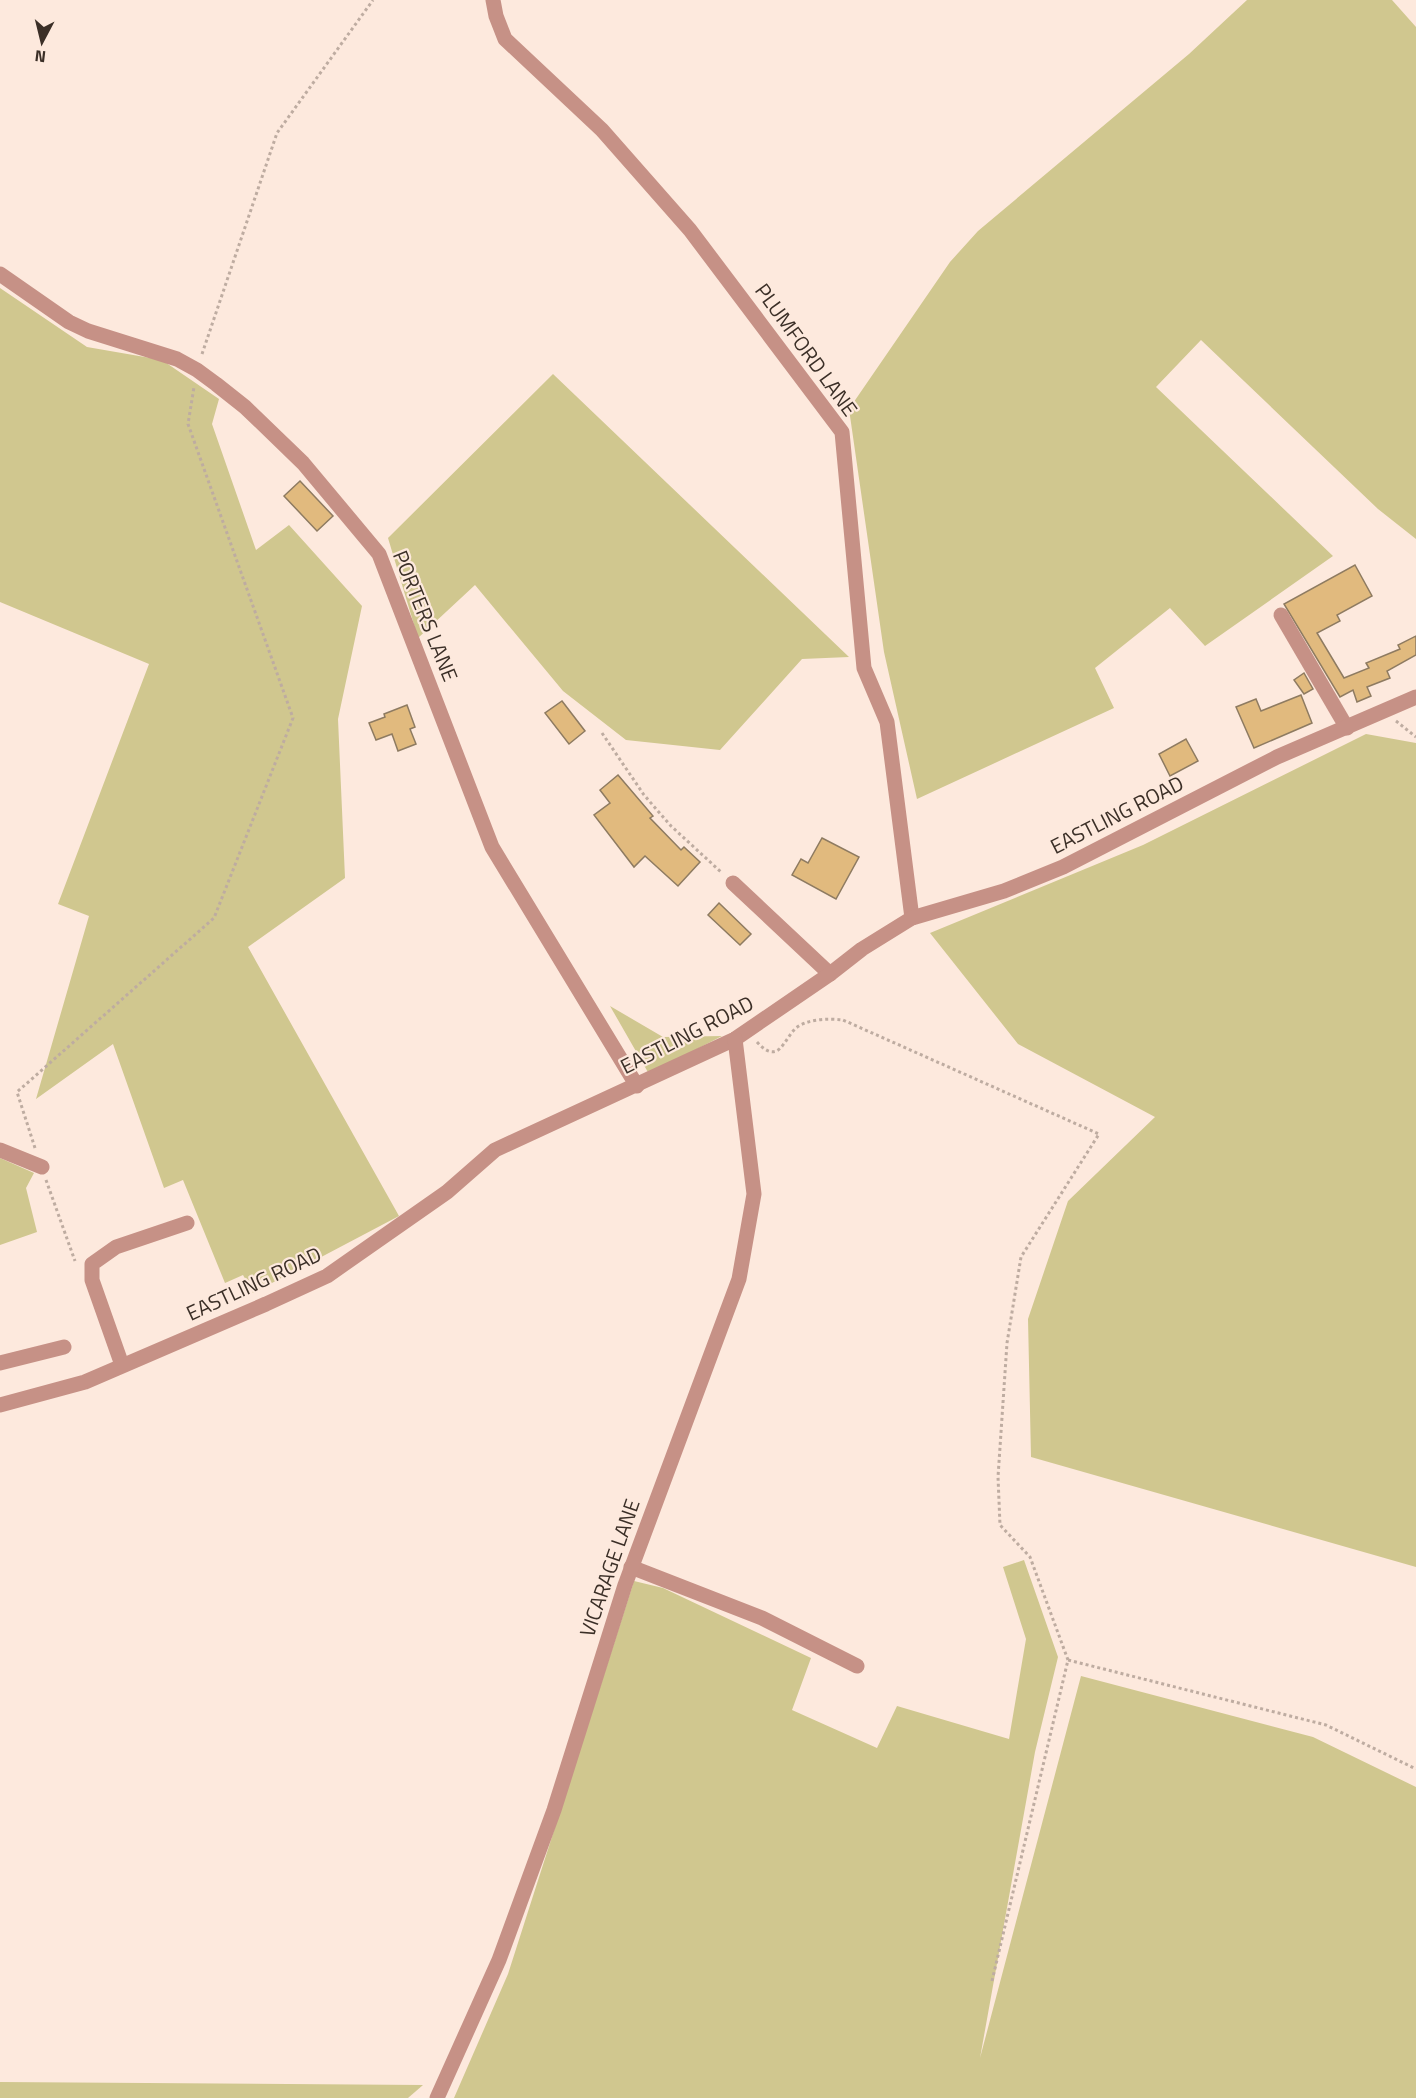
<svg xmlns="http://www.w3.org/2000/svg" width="1416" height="2098" viewBox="0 0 1416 2098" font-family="'Titillium Web',sans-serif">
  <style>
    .green { fill: #d0c78f }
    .building { fill: #e1ba7e; stroke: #8e7b61; stroke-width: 1.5 }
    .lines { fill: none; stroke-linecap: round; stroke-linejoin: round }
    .path { stroke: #beaca1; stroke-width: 3; stroke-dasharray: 3 3; stroke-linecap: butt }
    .minor { stroke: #c69186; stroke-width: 15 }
    .labels { text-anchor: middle; stroke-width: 4.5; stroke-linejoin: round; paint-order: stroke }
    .street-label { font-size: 21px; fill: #3b2f27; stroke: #fde9dd }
  </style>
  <rect width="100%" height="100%" fill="#fde9dd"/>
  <g class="green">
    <path d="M1247,0H1392L1416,27V539L1378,509L1201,340L1156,387L1333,556L1205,646L1170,608L1095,668L1114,708L917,799L884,652L849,409L950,262L978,231L1189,54Z"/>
    <path d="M0,288L87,347L162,360L219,399L212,424L256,550L289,525L362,606L338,719L345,878L248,947L399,1216L253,1293L243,1275L225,1283L183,1180L164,1188L113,1044L36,1099L89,916L58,904L149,664L0,602Z"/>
    <path d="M553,374L849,657L802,659L720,750L626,740L563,691L475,585L418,638L388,538Z"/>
    <path d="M1366,734L1416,743V1567L1031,1457L1028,1319L1068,1201L1155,1117L1018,1044L930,933L1143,845Z"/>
    <path d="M610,1006L663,1037L722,1036L649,1074Z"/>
    <path d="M0,1158L34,1173L26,1188L37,1232L0,1245Z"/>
    <path d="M1024,1560L1058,1657L1035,1752L980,2058L1081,1676L1313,1737L1416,1787V2098H454L508,1974L634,1581L663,1588L811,1658L792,1710L877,1748L897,1706L1009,1739L1026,1639L1003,1567Z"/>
    <path d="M0,2082L423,2085L408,2098H0Z"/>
  </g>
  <g class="building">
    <path d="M300,481L333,516L317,531L284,496Z"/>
    <path d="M1355,565L1372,596L1337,615L1340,621L1317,633L1344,678L1369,668L1366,663L1400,649L1398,645L1416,636V655L1387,671L1390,678L1367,687L1371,696L1357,702L1353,690L1340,697L1284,604Z"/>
    <path d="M1304,673L1313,689L1304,694L1294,680Z"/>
    <path d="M1301,695L1312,723L1254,748L1236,707L1256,699L1261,711Z"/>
    <path d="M562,701L585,731L569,744L545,713Z"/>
    <path d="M407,705L415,727L410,729L416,744L398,751L392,734L376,740L369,723L385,717L384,714Z"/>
    <path d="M1186,739L1198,761L1170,776L1159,754Z"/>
    <path d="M618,775L653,816L650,818L681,850L684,847L700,862L678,886L645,856L634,867L594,815L610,803L600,790Z"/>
    <path d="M822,838L859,857L836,899L792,875L801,859L808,863Z"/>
    <path d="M719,903L751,934L740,945L708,915Z"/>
  </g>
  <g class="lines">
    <g class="path">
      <path d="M202,354L277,133L373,0"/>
      <path d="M1396,721L1416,737"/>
      <path d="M602,733L644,795L671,826L721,872"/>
      <path d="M757,1042C779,1066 783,1040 796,1028C807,1019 829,1018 843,1020L1099,1134L1021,1257L1007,1343L998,1477L1000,1525L1030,1557L1068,1660"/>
      <path d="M35,1148L17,1092L214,918L293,718L188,424L194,387"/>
      <path d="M46,1180L75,1261"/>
      <path d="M992,1981L1068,1660L1326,1725L1416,1769"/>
    </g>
    <g class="minor">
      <path d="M493,0L496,16L505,39L602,130L690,230L842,432L864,668L887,722L912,918"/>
      <path d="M0,274L69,322L88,331L177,359L197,370L216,384L245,407L303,463L379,554L492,847L637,1086"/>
      <path d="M1281,615L1347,728"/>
      <path d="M733,883L830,974"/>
      <path d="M0,1150L42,1167"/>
      <path d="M0,1363L64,1347"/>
      <path d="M122,1365L92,1280V1264L116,1247L187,1223"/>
      <path d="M0,1405L85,1382L266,1304L327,1276L447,1192L495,1150L735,1039L830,974L862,949L912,918L1004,891L1063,867L1277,757L1416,697"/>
      <path d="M631,1567L762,1618L857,1666"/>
      <path d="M437,2098L499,1960L554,1810L625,1585L739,1279L754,1194L735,1039"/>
    </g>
  </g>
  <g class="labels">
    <g class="street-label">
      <text transform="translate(806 350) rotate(54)" y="7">PLUMFORD LANE</text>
      <text transform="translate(425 616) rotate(68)" y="7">PORTERS LANE</text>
      <text transform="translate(1117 815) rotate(-27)" y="7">EASTLING ROAD</text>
      <text transform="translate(687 1035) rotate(-27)" y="7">EASTLING ROAD</text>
      <text transform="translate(254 1284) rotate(-25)" y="7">EASTLING ROAD</text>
      <text transform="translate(610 1568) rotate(-71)" y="7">VICARAGE LANE</text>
    </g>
  </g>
  <g transform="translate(42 42) rotate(187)" stroke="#fde9dd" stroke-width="4.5" paint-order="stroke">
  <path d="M0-4.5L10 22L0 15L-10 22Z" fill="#3b2f27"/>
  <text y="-9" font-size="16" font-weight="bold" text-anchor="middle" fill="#3b2f27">N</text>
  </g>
</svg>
